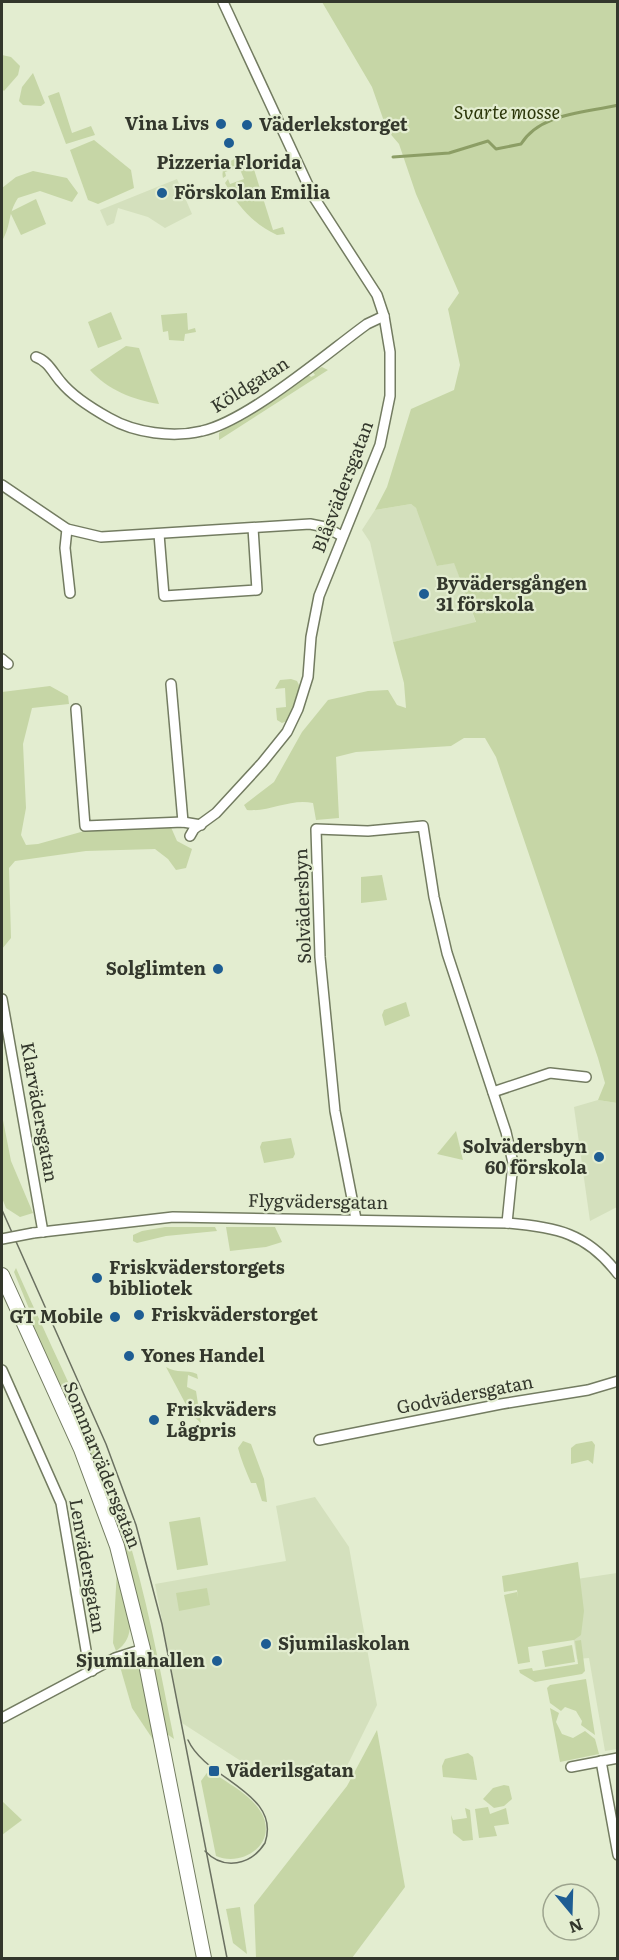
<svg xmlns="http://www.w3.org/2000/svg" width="619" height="1960" viewBox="0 0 619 1960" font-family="Literata,serif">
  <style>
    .built { fill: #d4e0bd }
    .green { fill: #c6d6a6 }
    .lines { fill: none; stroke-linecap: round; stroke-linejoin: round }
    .stream { stroke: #8c9e65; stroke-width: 3 }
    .street-casing { stroke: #737c61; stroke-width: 12 }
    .secondary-casing { stroke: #737c61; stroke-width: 16 }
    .street { stroke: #fff; stroke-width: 9 }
    .secondary { stroke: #fff; stroke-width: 14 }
    .tram { stroke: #6b7161; stroke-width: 1.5 }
    .street-bridge-casing { stroke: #737c61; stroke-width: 12; stroke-linecap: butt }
    .street-bridge { stroke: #fff; stroke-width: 9 }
    .poi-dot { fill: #1e5d93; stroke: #e3edd0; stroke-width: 2 }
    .labels { text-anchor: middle; stroke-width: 4.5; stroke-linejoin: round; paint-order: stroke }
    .park-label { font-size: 18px; font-style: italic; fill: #2b3609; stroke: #e3edd0 }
    .poi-label { font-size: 18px; font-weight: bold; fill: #33372c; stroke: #e3edd0; text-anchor: start }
    .street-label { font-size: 18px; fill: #33372c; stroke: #e3edd0 }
  </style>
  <rect width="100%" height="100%" fill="#e3edd0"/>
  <g class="built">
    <path d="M177,179L192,214L165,228L148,217L118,208L114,223L107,226L100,210Z"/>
    <path d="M411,504L416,508L428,533L438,566L454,562L476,623L393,642L370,542L362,530L375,510Z"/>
    <path d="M598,1100L617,1103V1207L590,1221L574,1107Z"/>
    <path d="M315,1497L349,1547L377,1705L347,1766L269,1779L182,1723L155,1584L286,1561L276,1506Z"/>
    <path d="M617,1573V1749L605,1751L589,1658L577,1659L563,1581Z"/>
  </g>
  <g class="green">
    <path d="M322,2H617V1103L598,1100L605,1083L598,1058L496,757L485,738H464L451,746L356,752L336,757L339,818L316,820L313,803C291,798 270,812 247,810L244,805L274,782L302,732L328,700L368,691L388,690L397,705L406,708L404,683L393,642L476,622L454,563L437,566L416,508L411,504L375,510L387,487L411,409L454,390L460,365L448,309L459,293L416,194L399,144L387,130L372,87Z"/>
    <path d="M2,55L11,57L20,66L18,75L4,91L2,89Z"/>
    <path d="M33,73L45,103L41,106L23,105L19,101L22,87Z"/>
    <path d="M59,92L72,133L91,126L95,135L66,144L48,96Z"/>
    <path d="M94,140L131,170L134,188L98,204L88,200L70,150Z"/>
    <path d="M241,156L244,163L256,159L252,163L273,230L283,227L285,234L277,235C253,224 238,206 225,183L228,179L230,184L244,179L239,167L225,172L226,176L223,178C220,166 231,160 241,156Z"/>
    <path d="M33,171L67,178L78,193L72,202L40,191L18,198C7,215 12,224 2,241V188L16,177Z"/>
    <path d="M36,199L46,224L21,235L10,212Z"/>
    <path d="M111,312L122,339L98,348L88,322Z"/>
    <path d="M187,313L188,330L195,328L196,332L185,334L184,341L169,340L168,331L163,332L161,315Z"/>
    <path d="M126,346L139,348L159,404C133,400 108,390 90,370Z"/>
    <path d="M322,367L328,370L219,440V433L308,374L311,377L315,375L312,371Z"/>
    <path d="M291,679L297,681L301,689L287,721L282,723L277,720L276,708L286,707L285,688L275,689L280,680Z"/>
    <path d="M50,686L68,696L69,704L32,708L23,744L26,808L21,835L26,845L38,844L88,830L170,825L177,841L192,849L186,868L176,870L168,859L155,849L86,851L15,861L9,868L11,938L2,949V692Z"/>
    <path d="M382,875L387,900L361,903V877Z"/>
    <path d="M406,1002L410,1016L385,1026L382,1015L384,1010Z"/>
    <path d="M2,1115L11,1161L33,1213L20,1217L6,1208L2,1198Z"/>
    <path d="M456,1131L463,1160L437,1154Z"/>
    <path d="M291,1138L295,1154L293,1158L264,1163L260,1147L262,1142Z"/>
    <path d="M165,1227H215L217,1231L166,1236L137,1243L133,1241V1235L142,1231Z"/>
    <path d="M226,1227H275L282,1242L266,1247L230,1251Z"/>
    <path d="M16,1268C52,1350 95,1432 122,1518C146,1591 159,1665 174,1739L167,1734L142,1616L111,1512L27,1315L30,1311L14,1272Z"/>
    <path d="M166,1367C177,1374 186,1369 197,1374L198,1379L188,1375L187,1387L196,1391L201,1423L191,1414Z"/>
    <path d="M243,1441L251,1444L264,1479L267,1502L262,1501L256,1483H251C246,1471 241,1460 238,1448Z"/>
    <path d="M592,1441L595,1445L593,1464L588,1460L571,1464V1448L576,1444Z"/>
    <path d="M200,1517L208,1565L177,1570L169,1522Z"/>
    <path d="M578,1562L584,1611L581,1635L574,1640L528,1647L530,1662L518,1664L504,1595L517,1592L518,1598L517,1590L504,1592L502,1576Z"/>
    <path d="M117,1569C123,1594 144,1634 116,1651L113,1643Z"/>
    <path d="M207,1588L210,1605L179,1611L176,1593Z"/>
    <path d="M581,1640L585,1671L582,1674L535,1682L520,1673L519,1670L532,1668L533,1671L578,1664L575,1641Z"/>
    <path d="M572,1645L575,1662L545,1667L542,1651Z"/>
    <path d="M122,1661L135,1664L141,1673L154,1741L132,1708L119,1663Z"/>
    <path d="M586,1679L595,1735L581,1725L582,1721L576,1711L565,1707L561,1711L550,1703L547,1688L550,1685Z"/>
    <path d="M550,1708L559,1713L556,1722L562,1734L573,1738L585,1731L595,1739L599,1754L560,1762Z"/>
    <path d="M377,1730L405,1887L352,1958H256L254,1905L347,1786Z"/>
    <path d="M468,1753L473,1757L477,1780L443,1777L442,1766L445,1759Z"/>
    <path d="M209,1770C227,1783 254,1796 263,1816C276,1846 241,1867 216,1856L201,1781Z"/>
    <path d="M504,1785L509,1786L512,1799L504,1806L494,1808L483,1799L493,1788Z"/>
    <path d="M2,1801L22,1820L2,1835Z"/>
    <path d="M488,1807L490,1814L506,1808L509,1824L494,1826L497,1836L479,1838L475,1809Z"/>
    <path d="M465,1808L470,1810L473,1840L463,1841L453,1833L451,1815L453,1820L467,1818Z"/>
    <path d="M240,1907L247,1954L233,1943L226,1909Z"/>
  </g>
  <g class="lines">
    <path class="stream" d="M393,157L449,153L488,141L496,149L521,144C540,113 585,113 618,105"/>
    <defs>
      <g id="street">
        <path d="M36,357C48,361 53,373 61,382C73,397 93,409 109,418C135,433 173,438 202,431C248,421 327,353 367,324L384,316"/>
        <path d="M2,485L67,529L101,537L310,524L325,527L342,536"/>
        <path d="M67,529L65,548L70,593"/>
        <path d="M159,534L164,596L257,590L253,528"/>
        <path d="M2,659L8,664"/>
        <path d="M171,684L183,822"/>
        <path d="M76,709L85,826L183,822L201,825"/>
        <path d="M190,836L194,829L216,813L262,763L287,732L298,709L308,677L311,637L319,596L380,445L390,396V352L384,316L377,295L313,196L223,2"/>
        <path d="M2,999L43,1232"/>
        <path d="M493,1092L550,1073L586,1077"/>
        <path d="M356,1219L335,1111L320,957L316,829L368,831L423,826L434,897L447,953L506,1132L513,1163L507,1223"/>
        <path d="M33,1233L173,1217L507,1223C556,1227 587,1233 618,1274"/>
        <path d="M2,1370L61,1503L87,1656L92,1671"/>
        <path d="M319,1440L501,1404L588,1390L618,1381"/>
        <path d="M2,1718L115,1658L143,1649"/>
        <path d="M601,1761L618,1855"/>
        <path d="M571,1767L618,1758"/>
      </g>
      <path id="secondary" d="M2,1275L81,1449L117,1546L143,1649L204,1958"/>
    </defs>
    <use href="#street" class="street-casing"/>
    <use href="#secondary" class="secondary-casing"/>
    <use href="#street" class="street"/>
    <use href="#secondary" class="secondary"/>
    <g class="tram">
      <path d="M2,1210L106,1444L136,1525L162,1624L227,1958"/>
      <path d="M188,1740C206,1780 282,1793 265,1843C251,1865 224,1871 205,1851"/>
    </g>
    <defs>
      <path id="street-bridge" d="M2,1239L33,1233"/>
    </defs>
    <use href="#street-bridge" class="street-bridge-casing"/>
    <use href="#street-bridge" class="street-bridge"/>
  </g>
  <g class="poi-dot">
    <circle cx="221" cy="124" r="6"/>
    <circle cx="247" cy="125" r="6"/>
    <circle cx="229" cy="143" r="6"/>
    <circle cx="162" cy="193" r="6"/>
    <circle cx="424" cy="594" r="6"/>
    <circle cx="218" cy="969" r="6"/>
    <circle cx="599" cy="1157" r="6"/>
    <circle cx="97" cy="1278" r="6"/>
    <circle cx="139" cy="1315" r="6"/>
    <circle cx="115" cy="1317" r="6"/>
    <circle cx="129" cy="1356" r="6"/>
    <circle cx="154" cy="1420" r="6"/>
    <circle cx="266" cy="1644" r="6"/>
    <circle cx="217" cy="1661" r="6"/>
    <rect x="208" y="1765" width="12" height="12" rx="3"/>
  </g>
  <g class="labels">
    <g class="park-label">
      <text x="507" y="119">Svarte mosse</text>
    </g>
    <g class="poi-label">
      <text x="209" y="130" text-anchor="end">Vina Livs</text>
      <text x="259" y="131">Väderlekstorget</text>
      <text x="229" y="169" text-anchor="middle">Pizzeria Florida</text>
      <text x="174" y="199">Förskolan Emilia</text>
      <text x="436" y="590">Byvädersgången<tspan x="436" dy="21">31 förskola</tspan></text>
      <text x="206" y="975" text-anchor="end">Solglimten</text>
      <text x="587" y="1153" text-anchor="end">Solvädersbyn<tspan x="587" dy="21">60 förskola</tspan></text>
      <text x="109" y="1274">Friskväderstorgets<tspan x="109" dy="21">bibliotek</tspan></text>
      <text x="151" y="1321">Friskväderstorget</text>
      <text x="103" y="1323" text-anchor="end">GT Mobile</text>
      <text x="141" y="1362">Yones Handel</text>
      <text x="166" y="1416">Friskväders<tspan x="166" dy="21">Lågpris</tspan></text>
      <text x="278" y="1650">Sjumilaskolan</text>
      <text x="205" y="1667" text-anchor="end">Sjumilahallen</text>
      <text x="226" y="1777">Väderilsgatan</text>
    </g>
    <g class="street-label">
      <text transform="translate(250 385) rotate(-32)" y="6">Köldgatan</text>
      <text transform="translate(343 487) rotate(-69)" y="6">Blåsvädersgatan</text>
      <text transform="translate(303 906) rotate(-92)" y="6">Solvädersbyn</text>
      <text transform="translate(39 1112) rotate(80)" y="6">Klarvädersgatan</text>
      <text transform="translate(318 1202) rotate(1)" y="6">Flygvädersgatan</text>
      <text transform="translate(465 1395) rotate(-11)" y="6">Godvädersgatan</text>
      <text transform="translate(102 1465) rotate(68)" y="6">Sommarvädersgatan</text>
      <text transform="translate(87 1566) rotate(80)" y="6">Lenvädersgatan</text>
    </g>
  </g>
  <rect width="619" height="1960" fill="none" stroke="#33372c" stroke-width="6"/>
  <g transform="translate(571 1912) rotate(161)"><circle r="28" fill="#e3edd0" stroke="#9da48e" stroke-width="1.5"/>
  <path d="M0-4.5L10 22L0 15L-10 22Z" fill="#1e5d93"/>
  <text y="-9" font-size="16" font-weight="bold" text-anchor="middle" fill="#33372c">N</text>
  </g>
</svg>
